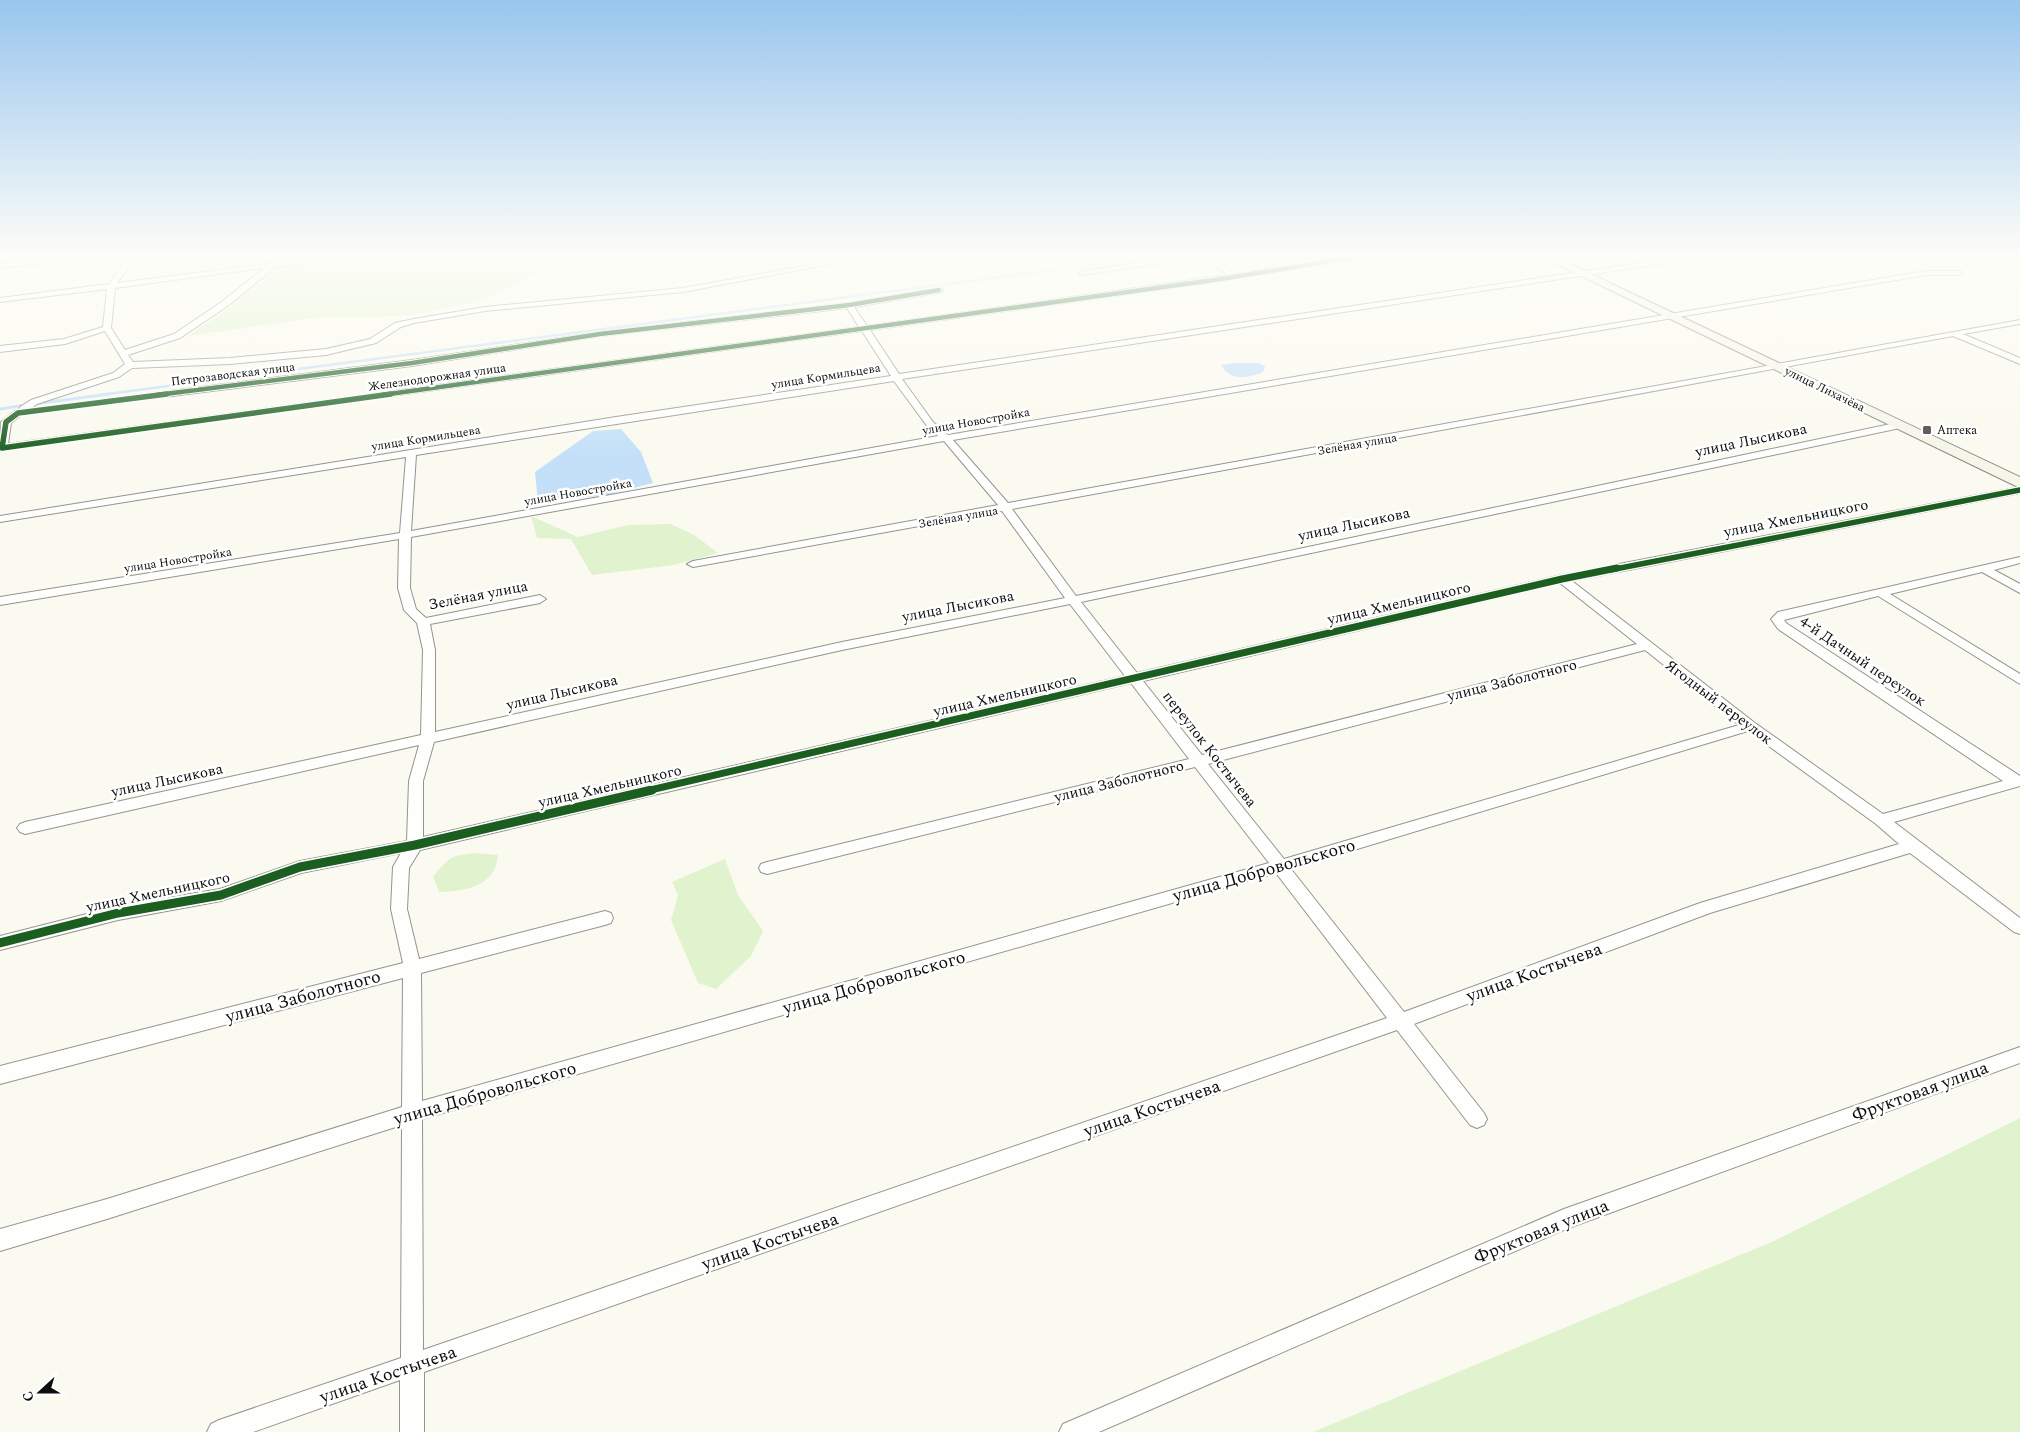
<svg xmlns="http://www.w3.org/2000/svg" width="2020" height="1432" viewBox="0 0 2020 1432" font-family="Spectral,serif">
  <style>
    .green { fill: #e0f3ce }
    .water { fill: #c3e0f8 }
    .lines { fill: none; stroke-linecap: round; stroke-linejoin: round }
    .stream-far1 { stroke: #c3e0f8; stroke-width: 2.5 }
    .stream { stroke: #c3e0f8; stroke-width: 3 }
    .street-casing { stroke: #94938f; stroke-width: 2 }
    .secondary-casing { stroke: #8a8a85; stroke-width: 2 }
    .street { fill: #fefefd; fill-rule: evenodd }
    .secondary { fill: #f5f5e8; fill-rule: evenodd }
    .cycleway-far3-casing { stroke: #fff; stroke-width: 6 }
    .cycleway-far2-casing { stroke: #fff; stroke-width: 8 }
    .cycleway-far1-casing { stroke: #fff; stroke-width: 10 }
    .cycleway-casing { stroke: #fff; stroke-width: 12 }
    .cycleway-far3 { stroke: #1b5e20; stroke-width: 4.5 }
    .cycleway-far2 { stroke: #1b5e20; stroke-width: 5.5 }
    .cycleway-far1 { stroke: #1b5e20; stroke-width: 7 }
    .cycleway { stroke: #1b5e20; stroke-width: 9 }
    .poi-dot { fill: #605f5c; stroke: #fff; stroke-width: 2 }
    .labels { text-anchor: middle; stroke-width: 5; stroke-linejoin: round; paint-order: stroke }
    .far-street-label { font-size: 12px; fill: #0c0c0c; stroke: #fff }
    .far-poi-label { font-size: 12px; fill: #0c0c0c; stroke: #fff; text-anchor: start }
    .street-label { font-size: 15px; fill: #0c0c0c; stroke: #fff }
    .near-street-label { font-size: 18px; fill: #0c0c0c; stroke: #fff }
  </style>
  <rect width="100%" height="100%" fill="#fbfaf0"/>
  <g class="green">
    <path d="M357,258H393L405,260L462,258H587L583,264L569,270L536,274L516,283L499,294L466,304L409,315L376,317H321L188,336L234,305L276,268Z"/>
    <path d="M531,516L578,537L628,525L671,524L694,535L718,553L674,565L592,575L571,539L537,538Z"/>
    <path d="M477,853L498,855C495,887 466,891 439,892L433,877C450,856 451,855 477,853Z"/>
    <path d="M725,859L738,895L763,931L751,956L716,989L698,983L671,920L678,895L672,882Z"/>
    <path d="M2020,1118V1432H1313L1774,1241Z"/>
  </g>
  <g class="water">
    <path d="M1234,363H1259L1265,366L1263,372C1248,378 1231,382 1221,365Z"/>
    <path d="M621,429L641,452L653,483L607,495L538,503L535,472L593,431Z"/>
  </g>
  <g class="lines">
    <path class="stream-far1" d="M100,395L1100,264L1127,258"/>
    <g class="stream">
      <path d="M34,404L109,394"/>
      <path d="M0,409L25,405"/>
    </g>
    <defs>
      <g id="street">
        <path d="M55,258H76L72,260L0,268V264Z"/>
        <path d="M128,258H136L117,283L314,258H333L329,260L275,267L229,305L180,338L128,355L133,362L230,358L326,349L370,339L395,323L414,319L485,307L683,288L847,258H862L683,292L485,311L414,323L401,327L376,343L326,355L230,364L132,368L119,377L37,404L30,409L412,360L600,332L849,303L939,288L943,290L942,292L854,307L867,326L1228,275L1205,260L1171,262L1083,275L1079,273L1083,271L1171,258H1211L1236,274L1338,258H1354L1350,260L1214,282L870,330L899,374L1673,258H1690L1686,260L902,379L933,422L948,435L1926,271H1961L1962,273L1958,275H1926L953,440L1008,503L2020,320V324L1963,334L2020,358V364L1953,336L1012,509L1076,596L1900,422L1903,423L1905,425L1900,428L1081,602L1137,673L1562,575L2020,487V493L1572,581L1755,723L1883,814L2003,781L1778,629L1771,619L1778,612L2020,557V563L1994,570L2020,584V593L1982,572L1890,594L2020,674V684L1878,596L1784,620L1786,623L2020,776V786L1894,822L2020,918V934L2014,932L1910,853L1710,913L1414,1024L1484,1113L1487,1119L1484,1125L1477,1128L1470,1125L1397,1030L424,1372V1432H400V1380L253,1432H207L211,1424L219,1420L401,1358L402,1125L107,1219L0,1251V1229L107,1199L402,1107L403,978L0,1084V1066L403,963L391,909L393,867L401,853L301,873L221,901L118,920L0,950V936L118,906L220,889L300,861L407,841L409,781L419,745L25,834L20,832L17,828L20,824L25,822L421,735L423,650L417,623L404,610L398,588L399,539L0,605V597L400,533L406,457L0,522V516L616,417L891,376L862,331L0,450L1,422L15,411L19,410L20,407L31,400L113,373L125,364L105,331L65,344L0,352V346L64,339L103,327L107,289L0,302V298L109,284ZM264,268L223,301L174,334L125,350L111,328L115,288ZM847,308L859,327L8,444L11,423L21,415L412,366L600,336ZM894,381L927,426L938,436L411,531L416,455ZM944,441L998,505L693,561L687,564L693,567L1002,511L1065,598L842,642L435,732V650L430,624L540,603L546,599L540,595L426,618L416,609L410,588L411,537ZM1560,583L1637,644L1202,755L1143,681ZM1070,604L1125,676L423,837V781L434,742L842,650ZM1645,650L1739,725L1284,859L1208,764ZM1131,683L1189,759L767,862L761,864L759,868L761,872L767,874L1195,767L1269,863L422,1101L421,973L605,925L611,923L613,918L611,913L605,911L419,959L407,909L409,868L420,850ZM1748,731L1876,824L1899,844L1700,903L1404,1012L1291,869ZM1276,873L1387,1018L423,1350L422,1119Z"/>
        <path d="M2020,1047V1063L1566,1229L1099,1432H1059L1063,1424L1564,1209Z"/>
      </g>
      <path id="secondary" d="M1544,258H1557L2020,477V488Z"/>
    </defs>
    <use href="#street" class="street-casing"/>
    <use href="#secondary" class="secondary-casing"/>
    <use href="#street" class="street"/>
    <use href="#secondary" class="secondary"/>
    <defs>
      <g id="cycleway-far3">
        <path d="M157,395L412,363L600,334L849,305L939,290"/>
        <path d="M382,395L1214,280L1350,258"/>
      </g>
      <g id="cycleway-far2">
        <path d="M167,394L18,413L6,422L2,448L391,394"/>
        <path d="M1610,570L2020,490"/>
      </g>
      <path id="cycleway-far1" d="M646,791L1562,579L1617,568"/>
      <path id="cycleway" d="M0,943L118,913L221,895L300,867L415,845L652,790"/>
    </defs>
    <use href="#cycleway-far3" class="cycleway-far3-casing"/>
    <use href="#cycleway-far2" class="cycleway-far2-casing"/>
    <use href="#cycleway-far1" class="cycleway-far1-casing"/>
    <use href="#cycleway" class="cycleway-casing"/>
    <use href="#cycleway-far3" class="cycleway-far3"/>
    <use href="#cycleway-far2" class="cycleway-far2"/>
    <use href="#cycleway-far1" class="cycleway-far1"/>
    <use href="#cycleway" class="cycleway"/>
  </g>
  <linearGradient id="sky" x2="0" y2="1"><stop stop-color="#99c6ee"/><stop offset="0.56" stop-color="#fdfdf8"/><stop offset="1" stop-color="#fdfdf8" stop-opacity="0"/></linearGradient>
  <rect width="2020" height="458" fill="url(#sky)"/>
  <rect class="poi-dot" x="1922" y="425" width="10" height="10" rx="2.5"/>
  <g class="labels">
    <g class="far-street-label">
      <text transform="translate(233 374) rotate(-7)" y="4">Петрозаводская улица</text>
      <text transform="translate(826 376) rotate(-9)" y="4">улица Кормильцева</text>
      <text transform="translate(437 377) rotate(-8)" y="4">Железнодорожная улица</text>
      <text transform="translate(1825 389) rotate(26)" y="4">улица Лихачёва</text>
      <text transform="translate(976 421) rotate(-10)" y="4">улица Новостройка</text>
      <text transform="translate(426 438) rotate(-9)" y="4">улица Кормильцева</text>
      <text transform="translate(1357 444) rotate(-10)" y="4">Зелёная улица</text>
      <text transform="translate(578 492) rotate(-10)" y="4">улица Новостройка</text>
      <text transform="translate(958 517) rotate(-10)" y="4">Зелёная улица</text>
      <text transform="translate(178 560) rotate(-9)" y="4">улица Новостройка</text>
    </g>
    <g class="far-poi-label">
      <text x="1937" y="434">Аптека</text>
    </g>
    <g class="street-label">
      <text transform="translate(1751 440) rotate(-12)" y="5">улица Лысикова</text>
      <text transform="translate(1796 518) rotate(-11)" y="5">улица Хмельницкого</text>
      <text transform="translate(1354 524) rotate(-12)" y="5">улица Лысикова</text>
      <text transform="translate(478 595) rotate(-11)" y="5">Зелёная улица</text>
      <text transform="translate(1399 603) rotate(-13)" y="5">улица Хмельницкого</text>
      <text transform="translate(958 606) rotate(-11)" y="5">улица Лысикова</text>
      <text transform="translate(1863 661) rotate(34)" y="5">4-й Дачный переулок</text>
      <text transform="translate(1512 680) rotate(-14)" y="5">улица Заболотного</text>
      <text transform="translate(562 692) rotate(-13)" y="5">улица Лысикова</text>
      <text transform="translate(1005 695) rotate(-13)" y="5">улица Хмельницкого</text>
      <text transform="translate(1719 702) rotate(37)" y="5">Ягодный переулок</text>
      <text transform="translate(1210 749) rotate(52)" y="5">переулок Костычева</text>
      <text transform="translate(167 780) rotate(-12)" y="5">улица Лысикова</text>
      <text transform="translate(1119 781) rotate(-14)" y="5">улица Заболотного</text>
      <text transform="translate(610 786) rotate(-13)" y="5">улица Хмельницкого</text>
      <text transform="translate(158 892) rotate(-12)" y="5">улица Хмельницкого</text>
    </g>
    <g class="near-street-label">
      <text transform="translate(1264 870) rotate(-16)" y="6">улица Добровольского</text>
      <text transform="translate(1534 972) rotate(-20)" y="6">улица Костычева</text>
      <text transform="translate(874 982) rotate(-16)" y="6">улица Добровольского</text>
      <text transform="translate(303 996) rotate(-15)" y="6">улица Заболотного</text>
      <text transform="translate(1920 1091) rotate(-20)" y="6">Фруктовая улица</text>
      <text transform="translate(485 1093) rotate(-16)" y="6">улица Добровольского</text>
      <text transform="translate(1152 1108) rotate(-19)" y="6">улица Костычева</text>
      <text transform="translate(1541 1231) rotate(-22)" y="6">Фруктовая улица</text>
      <text transform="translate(770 1241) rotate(-19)" y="6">улица Костычева</text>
      <text transform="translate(388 1374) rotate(-19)" y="6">улица Костычева</text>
    </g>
  </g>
  <g transform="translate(40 1392) rotate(249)" stroke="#ffffff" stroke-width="4" paint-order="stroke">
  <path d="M0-4L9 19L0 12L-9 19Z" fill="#0c0c0c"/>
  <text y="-8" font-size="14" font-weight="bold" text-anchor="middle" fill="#0c0c0c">С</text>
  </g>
</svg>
